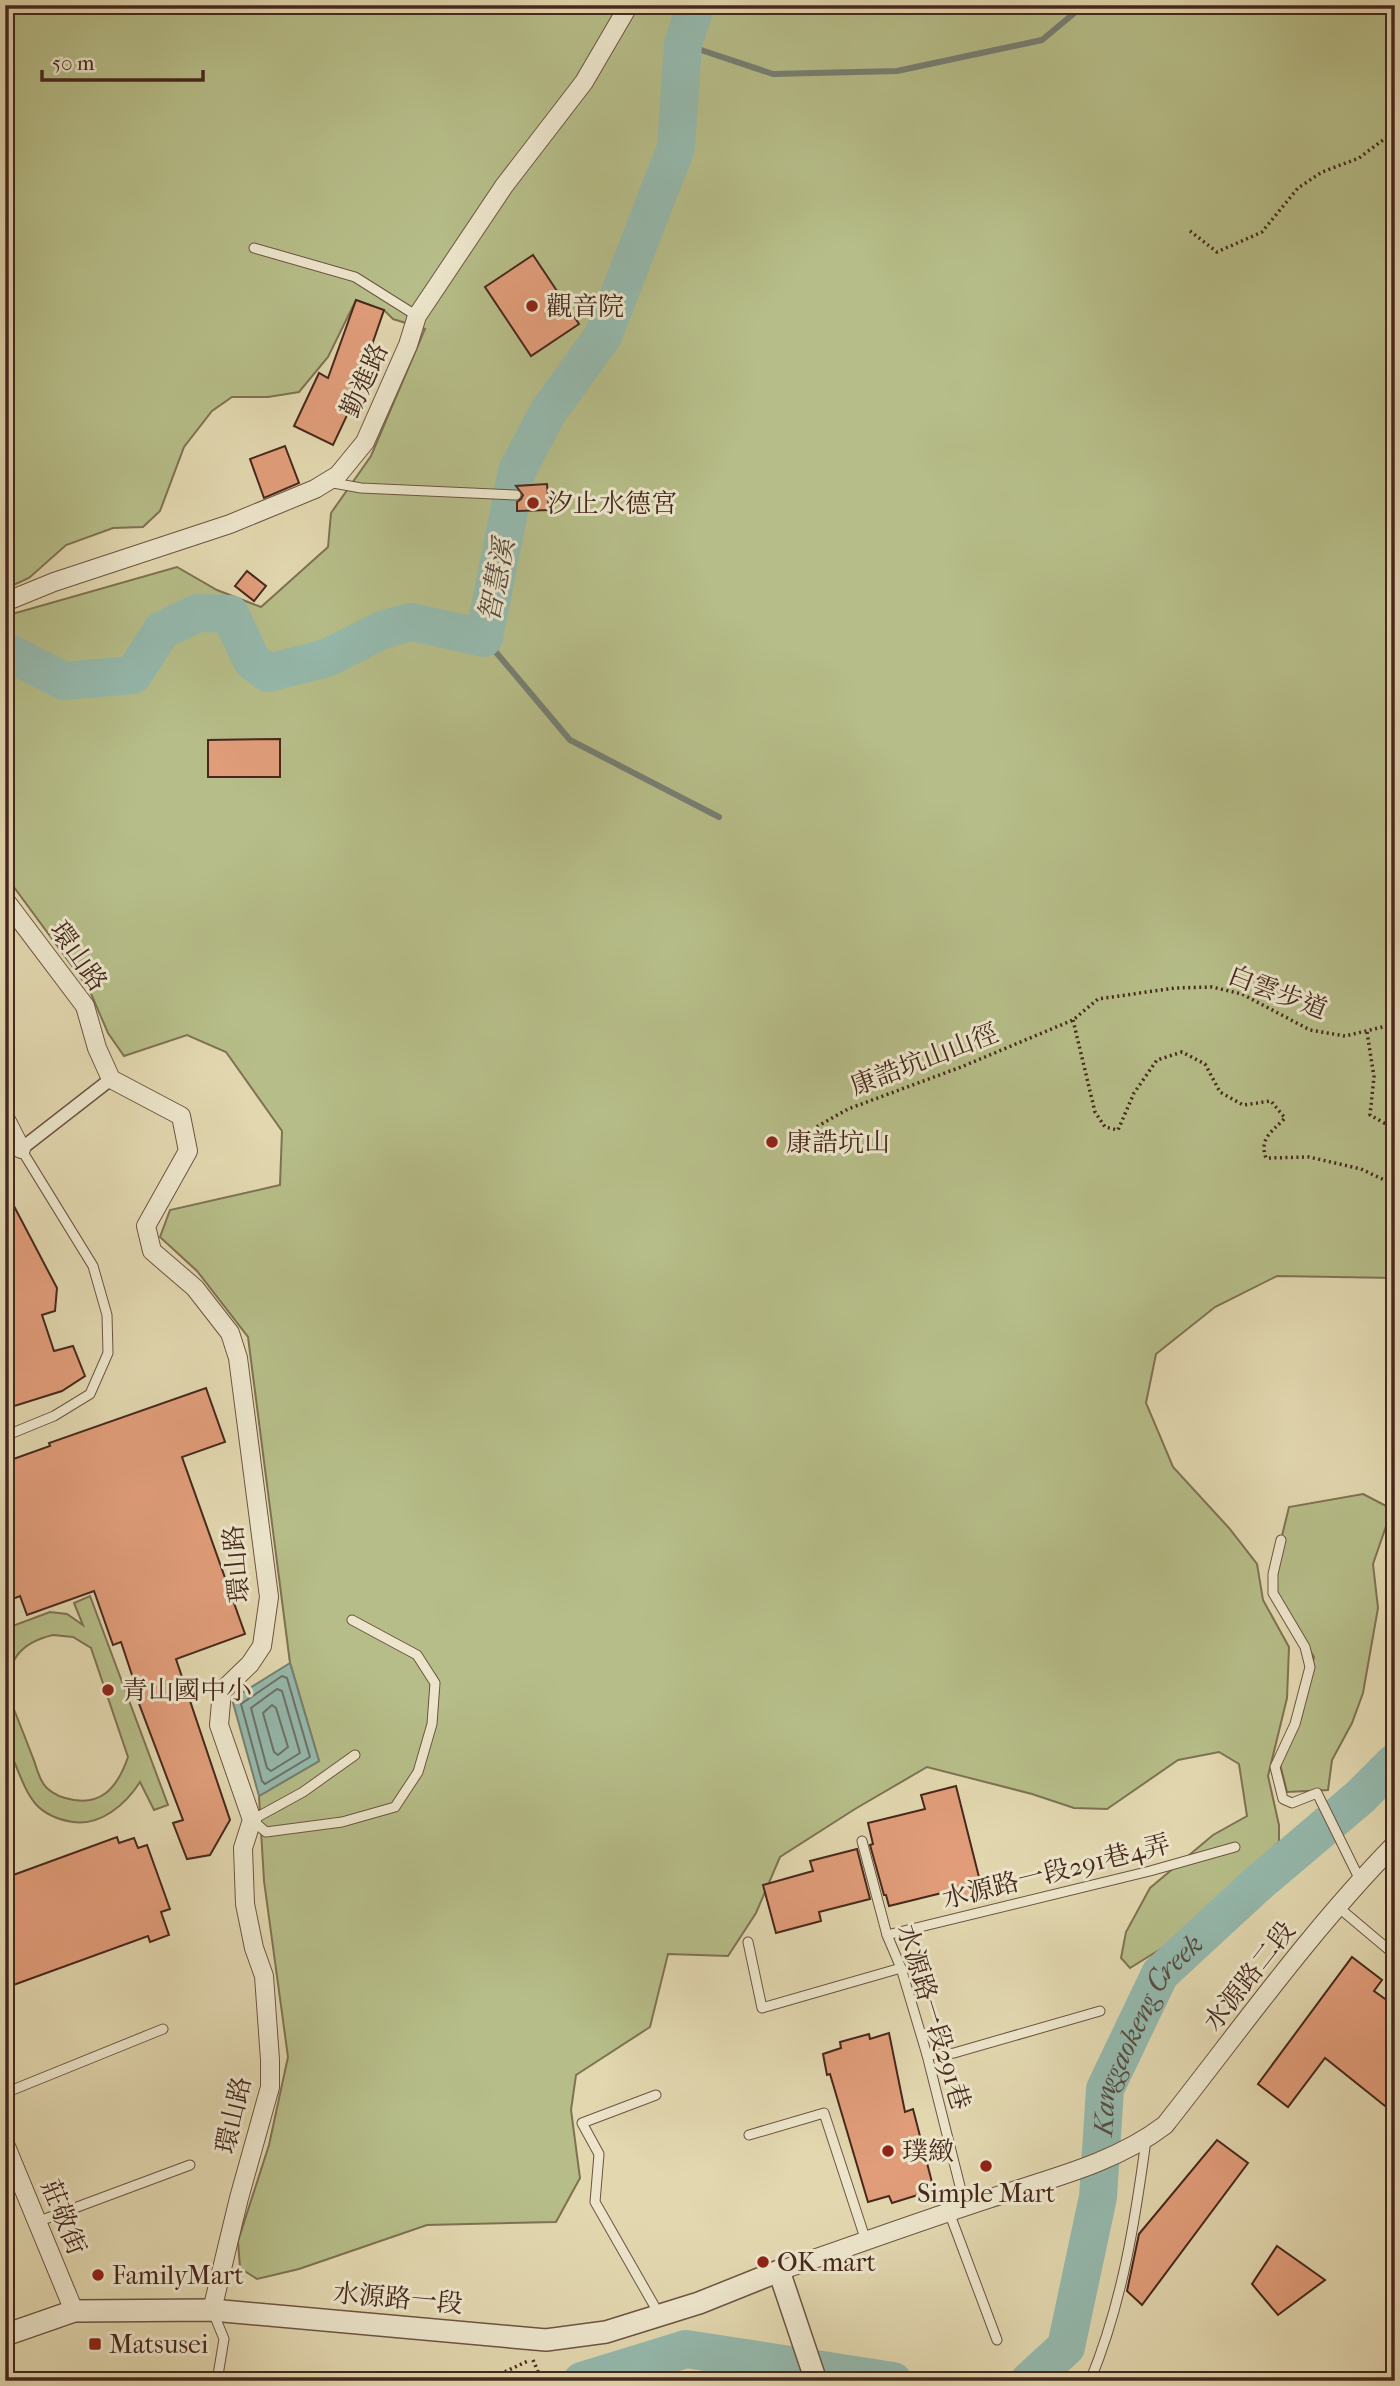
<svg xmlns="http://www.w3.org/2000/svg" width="1400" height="2386" viewBox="0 0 1400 2386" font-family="'IM FELL French Canon','Noto Serif TC',serif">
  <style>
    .green { fill: #b6bd88; stroke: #7e7252; stroke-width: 2; fill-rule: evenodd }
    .water { fill: #95b9ad; stroke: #767f73; stroke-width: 2 }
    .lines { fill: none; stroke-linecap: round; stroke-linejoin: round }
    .shore { stroke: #6e7065; stroke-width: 2 }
    .stream { stroke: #767f73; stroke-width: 6 }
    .river { stroke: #95b9ad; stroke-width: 38 }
    .building { fill: #e19d7a; stroke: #47281d; stroke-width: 2 }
    .service-casing { stroke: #6e5442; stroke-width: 11 }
    .pedestrian-casing { stroke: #6e5442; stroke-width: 15 }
    .minor-casing { stroke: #6e5442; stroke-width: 20 }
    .tertiary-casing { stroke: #6e5442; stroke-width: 24 }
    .path { stroke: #47281d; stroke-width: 3.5; stroke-dasharray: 2 3.5; stroke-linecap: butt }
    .service { stroke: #ece5cb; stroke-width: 9 }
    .pedestrian { stroke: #ece5cb; stroke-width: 12 }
    .minor { stroke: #ece5cb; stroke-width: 18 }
    .tertiary { stroke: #ece5cb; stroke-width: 21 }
    .poi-dot { fill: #8f2418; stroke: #ece5cb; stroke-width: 2.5 }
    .labels { text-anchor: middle; stroke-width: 6; stroke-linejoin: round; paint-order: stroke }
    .poi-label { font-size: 26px; fill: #47281d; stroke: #ece5cb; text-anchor: start }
    .street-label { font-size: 26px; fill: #47281d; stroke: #ece5cb }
    .water-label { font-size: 28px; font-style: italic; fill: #5a4c41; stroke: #ece5cb }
  </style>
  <rect width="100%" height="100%" fill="#e2d7af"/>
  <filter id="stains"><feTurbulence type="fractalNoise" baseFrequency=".00286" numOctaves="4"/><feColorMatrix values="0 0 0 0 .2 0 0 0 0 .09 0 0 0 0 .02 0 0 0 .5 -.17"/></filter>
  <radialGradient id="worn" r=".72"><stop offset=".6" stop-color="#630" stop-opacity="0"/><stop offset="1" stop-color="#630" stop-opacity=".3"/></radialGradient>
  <g class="green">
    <path d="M5,5H1395V1278L1277,1276L1215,1307L1156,1354L1146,1403L1173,1467L1229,1528L1257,1564L1263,1600L1289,1647L1287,1698L1268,1776L1279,1825V1842L1172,1942L1130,1968L1121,1958L1126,1932L1150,1888L1213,1835L1247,1816L1239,1764L1219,1752L1178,1760L1107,1809L1074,1808L1032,1794L927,1767L855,1809L780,1857L756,1913L728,1956L668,1954L650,2027L576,2075L571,2110L580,2178L556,2222L427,2225L299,2269L257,2279L240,2268L238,2241L269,2145L288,2057L264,1881L259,1796L319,1761L290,1663L248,1337L197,1271L160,1237L170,1210L280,1185L282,1131L226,1052L187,1035L124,1056L108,1033L89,989L5,875V793L13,788L5,754V616L177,567L217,590L261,607L328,547L331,513L371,456L425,329L393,319L384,310L356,300L328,357L299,392L268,397H232L212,411L184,447L160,511L143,527L113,528L66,545L29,578L5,589Z"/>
    <path d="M1363,1494L1392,1509L1373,1564L1378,1608L1363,1693L1352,1723L1332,1760L1328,1790L1287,1792L1280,1764L1301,1718L1314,1657L1273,1593L1281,1540L1289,1507Z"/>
    <path d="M90,1596L168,1805L154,1810L140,1782C126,1804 101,1826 73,1822C36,1816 29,1798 16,1766C12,1756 6,1745 5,1735C2,1703 5,1670 5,1638L15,1625L50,1612L67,1614L83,1625L74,1603ZM53,1635L73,1637L91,1648L128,1757C117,1789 100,1808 65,1798C57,1796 47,1790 43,1783C38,1776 36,1765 33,1758C25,1737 17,1717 9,1697C5,1662 19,1643 53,1635Z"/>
  </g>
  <path class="water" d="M290,1663L319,1761L259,1796L232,1699Z"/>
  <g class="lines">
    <g class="shore">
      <path d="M282,1676L287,1678L310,1757L265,1784L262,1781L241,1704Z"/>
      <path d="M277,1689L282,1691L300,1753L271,1771L267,1768L251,1708Z"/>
      <path d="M272,1705L276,1708L288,1747L278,1755L274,1752L263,1713Z"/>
    </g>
    <g class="stream">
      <path d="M683,44L773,74L897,71L1042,40L1084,5"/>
      <path d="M484,638L570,740L719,817"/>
    </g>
    <g class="river">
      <path d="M5,651L64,681L133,675L162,630L198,613L230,614L252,661L268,673L327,658L384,629L411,622L484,638L517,471L548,412L603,336L676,148L683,44L696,5"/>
      <path d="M582,2381L686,2349L893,2381"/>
      <path id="s1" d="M1029,2381L1066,2347L1098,2197L1105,2089L1160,1974L1254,1887L1360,1797L1395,1762"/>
    </g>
  </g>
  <g class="building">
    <path d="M533,255L579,324L531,356L485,287Z"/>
    <path d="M356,300L384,310L356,391L358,392L333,445L294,426L319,373L328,378Z"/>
    <path d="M285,446L299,483L264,498L250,459Z"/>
    <path d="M547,484L549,510L517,511V502L521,499L523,495L516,486Z"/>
    <path d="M247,571L266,586L254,601L235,586Z"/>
    <path d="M280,739V777H208V740Z"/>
    <path d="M5,1189L57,1288L55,1311L42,1315L54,1351L73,1346L85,1376L62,1391L5,1409Z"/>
    <path d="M206,1388L225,1442L182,1457L245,1634L176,1659L230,1820L210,1855L187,1859L173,1823L183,1820L132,1685L135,1684L121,1642L113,1645L94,1591L27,1615L20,1596L5,1602V1462L50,1446L49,1443Z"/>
    <path d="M956,1786L983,1893L949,1901L946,1892L889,1906L886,1895H884L870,1845L873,1844L868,1823L925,1809L921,1795Z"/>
    <path d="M117,1837L119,1843L134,1838L138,1848L147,1845L170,1909L161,1912L169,1935L150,1942L148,1936L5,1988V1878Z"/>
    <path d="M857,1849L870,1899L819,1912L821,1921L776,1933L763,1885L813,1871L810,1861Z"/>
    <path d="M1352,1957L1382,1980L1374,1991L1395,2006V2114L1325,2058L1288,2107L1258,2084Z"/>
    <path d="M889,2033L905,2112L913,2109L934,2190L892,2203L889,2196L868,2202L830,2074L827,2075L823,2054L841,2048L840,2042L869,2034L870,2039Z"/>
    <path d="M1217,2140L1248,2163L1142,2305L1127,2291L1139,2234Z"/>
    <path d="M1277,2246L1325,2280L1278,2315L1252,2284Z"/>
  </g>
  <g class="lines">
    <defs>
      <g id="service">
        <path d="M254,248L355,277L417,316"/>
        <path d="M328,482L361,488L516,495"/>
        <path d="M5,1436L54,1416L90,1394L108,1353L107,1315L93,1266L21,1149"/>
        <path d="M1281,1540L1273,1574V1593L1305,1647L1310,1667L1295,1724L1275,1767L1283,1799L1292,1803L1317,1793L1360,1880"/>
        <path d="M352,1620L417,1655L435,1683L432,1724L418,1772L395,1807L342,1822L266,1832L252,1820L303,1792L355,1755"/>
        <path d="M862,1841L887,1935L901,1968L927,2055L965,2206"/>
        <path d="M1338,1907L1395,1955"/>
        <path d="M887,1935L1150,1871L1235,1847"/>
        <path d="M748,1942L762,2008L901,1968"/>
        <path d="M927,2055L954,2053L1100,2011"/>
        <path d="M5,2093L163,2029"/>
        <path d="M656,2095L582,2123L599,2154L595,2202L659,2314"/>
        <path d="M749,2135L824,2113L866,2241"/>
        <path d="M949,2212L997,2340"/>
        <path d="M37,2222L190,2165"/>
        <path d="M213,2312L224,2339L217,2381"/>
        <path d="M1090,2381C1122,2304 1135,2222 1146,2140"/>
      </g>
      <path id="pedestrian" d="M21,1149L111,1079"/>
      <g id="minor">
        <path d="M5,602L54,582L230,524L315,489L338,475L365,442L408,345L417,316L504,186L584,82L629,5"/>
        <path d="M5,900L85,1006L97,1048L111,1079L181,1116L188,1151L146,1226L152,1251L195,1288L230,1333L238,1358L269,1597L262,1646L250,1664L222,1691L219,1725L252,1820L243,1848L245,1904L254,1948L264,1976L270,2060V2087L239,2198L212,2310"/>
        <path d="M5,1118L21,1149"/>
        <path d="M5,2144L74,2311"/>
        <path d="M779,2271C849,2247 918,2222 988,2199C1048,2179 1114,2164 1165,2125C1240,2030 1310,1931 1395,1844"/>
      </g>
      <path id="tertiary" d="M5,2335L74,2311L212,2310L546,2340L606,2332L699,2303L779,2271L816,2381"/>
    </defs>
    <use href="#service" class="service-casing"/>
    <use href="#pedestrian" class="pedestrian-casing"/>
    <use href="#minor" class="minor-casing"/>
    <use href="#tertiary" class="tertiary-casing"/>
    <g class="path">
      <path d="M1190,231L1217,252L1262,232L1298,188L1322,172L1359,158L1395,131"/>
      <path d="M1073,1020L1095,1112L1105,1127L1118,1130L1134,1093L1157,1060L1182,1052L1205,1064L1220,1092L1243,1105L1271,1101L1285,1118C1272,1132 1259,1138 1266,1158L1309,1157L1361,1169L1395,1185"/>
      <path d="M1367,1032L1374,1077L1370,1115L1384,1123H1395"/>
      <path d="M802,1150L818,1126L848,1109L961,1067L1073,1020L1098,999L1175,988L1212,987L1242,994L1310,1030L1345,1036L1395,1024"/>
      <path d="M533,2360L542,2381"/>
      <path d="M485,2381L528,2361"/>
    </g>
    <use href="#service" class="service"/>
    <use href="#pedestrian" class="pedestrian"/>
    <use href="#minor" class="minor"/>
    <use href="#tertiary" class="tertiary"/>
  </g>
  <g class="poi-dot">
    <circle cx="532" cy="306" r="7"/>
    <circle cx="533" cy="503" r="7"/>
    <circle cx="772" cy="1142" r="7"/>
    <circle cx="108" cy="1690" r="7"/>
    <circle cx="888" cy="2151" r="7"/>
    <circle cx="986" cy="2166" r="7"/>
    <circle cx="763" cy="2262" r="7"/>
    <circle cx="98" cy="2275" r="7"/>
    <rect x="88" y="2337" width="14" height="14" rx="3.5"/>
  </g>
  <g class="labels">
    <g class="poi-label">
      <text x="546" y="315">觀音院</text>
      <text x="547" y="512">汐止水德宮</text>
      <text x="786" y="1151">康誥坑山</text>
      <text x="122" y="1699">青山國中小</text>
      <text x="902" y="2160">璞緻</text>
      <text x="986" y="2202" text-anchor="middle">Simple Mart</text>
      <text x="777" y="2271">OK mart</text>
      <text x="112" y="2284">FamilyMart</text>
      <text x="109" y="2353">Matsusei</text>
    </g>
    <g class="street-label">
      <text transform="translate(364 380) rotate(-66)" y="9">勤進路</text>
      <text transform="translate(79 956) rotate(55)" y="9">環山路</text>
      <text transform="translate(1278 992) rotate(21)" y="9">白雲步道</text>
      <text transform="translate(924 1059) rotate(-21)" y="9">康誥坑山山徑</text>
      <text transform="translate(236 1564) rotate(-95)" y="9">環山路</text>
      <text transform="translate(1056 1871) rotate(-14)" y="9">水源路一段291巷4弄</text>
      <text transform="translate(1249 1976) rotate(-52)" y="9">水源路二段</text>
      <text transform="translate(934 2017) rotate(73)" y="9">水源路一段291巷</text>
      <text transform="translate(233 2115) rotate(-77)" y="9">環山路</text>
      <text transform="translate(64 2217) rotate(68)" y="9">莊敬街</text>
      <text transform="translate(398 2298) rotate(5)" y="9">水源路一段</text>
    </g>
    <g class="water-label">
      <text transform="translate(496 580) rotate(-79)" y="10">智慧溪</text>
      <text dy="10" stroke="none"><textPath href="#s1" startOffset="378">Kanggaokeng Creek</textPath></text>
    </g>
  </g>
  <rect width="1400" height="2386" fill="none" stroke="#e2d7af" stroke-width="28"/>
  <rect x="7" y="7" width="1386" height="2372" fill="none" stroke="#47281d" stroke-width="3.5"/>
  <rect x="14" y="14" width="1372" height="2358" fill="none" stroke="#47281d" stroke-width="2"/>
  <path d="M42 70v10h161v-10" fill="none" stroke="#47281d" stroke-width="3.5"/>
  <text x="52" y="70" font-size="21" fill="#47281d" stroke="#ece5cb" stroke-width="5" paint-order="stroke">50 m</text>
  <rect width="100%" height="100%" filter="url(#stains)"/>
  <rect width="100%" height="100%" fill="url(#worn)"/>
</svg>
